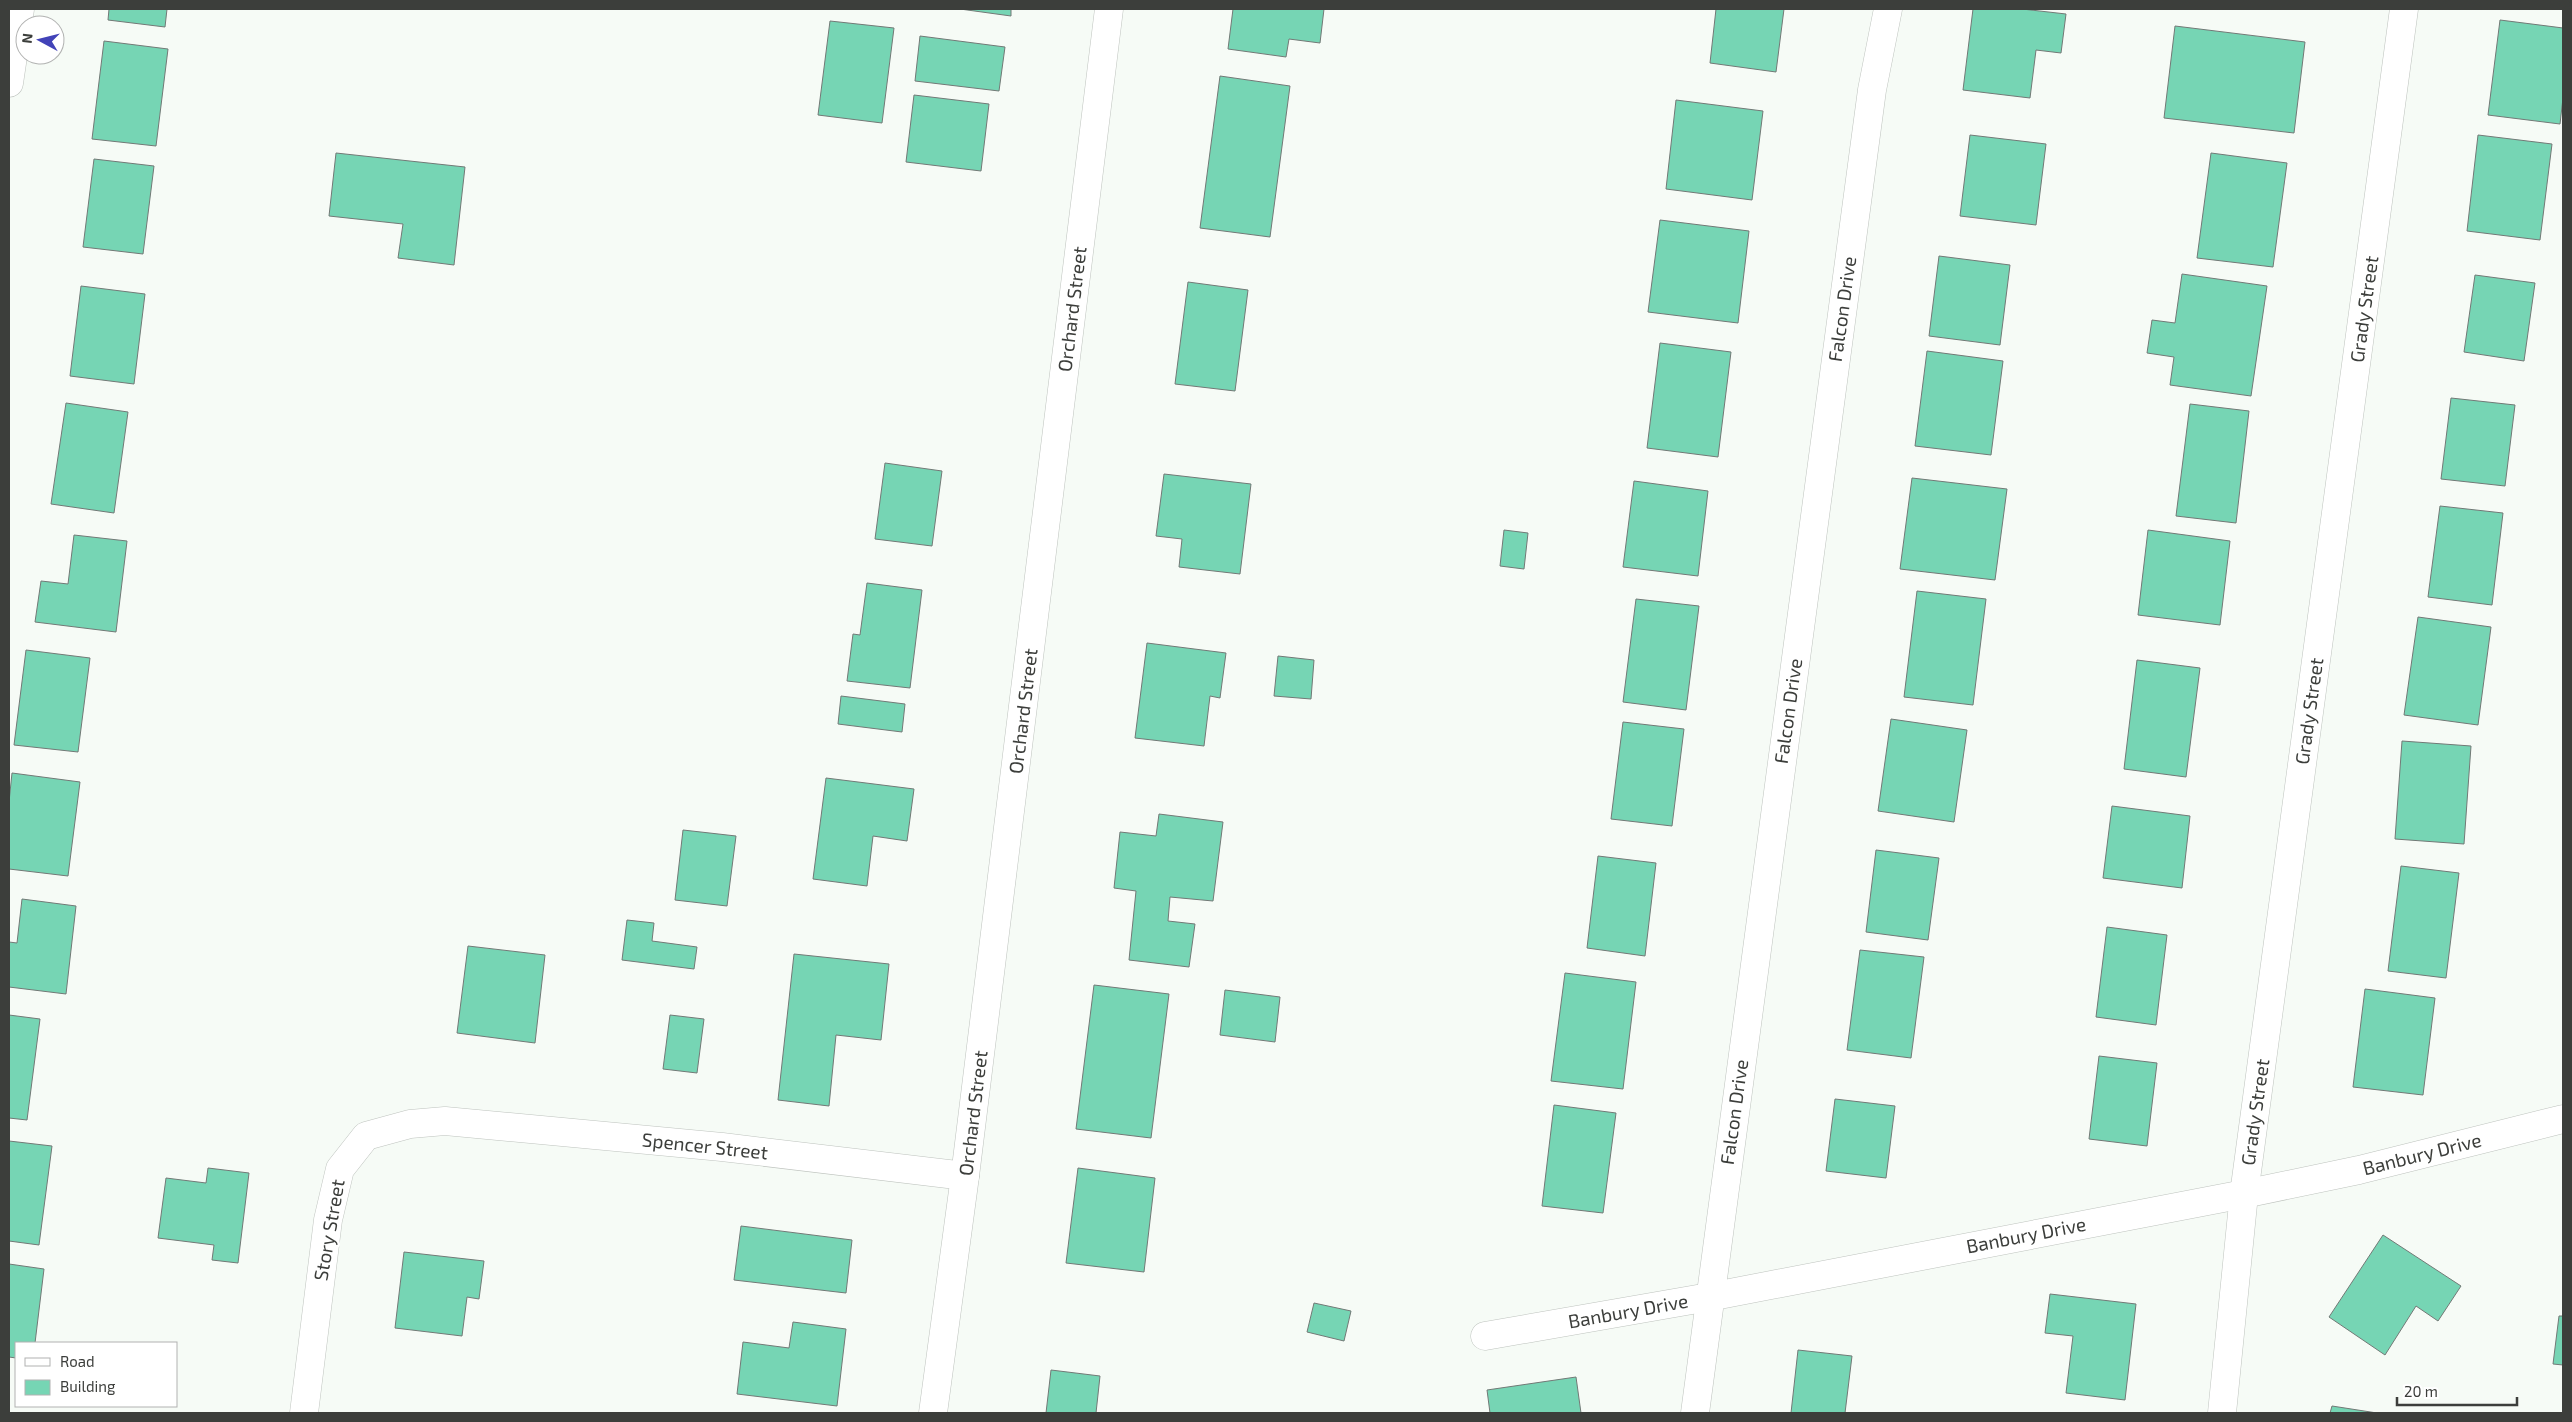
<svg xmlns="http://www.w3.org/2000/svg" width="2572" height="1422" viewBox="0 0 2572 1422" font-family="'Exo 2',sans-serif">
  <style>
    .building { fill: #76d5b4; stroke: #727976 }
    .lines { fill: none; stroke-linecap: round; stroke-linejoin: round }
    .minor-casing { stroke: #bec3be; stroke-width: 29 }
    .minor { stroke: #fff; stroke-width: 28 }
    .labels { text-anchor: middle; stroke-width: 5; stroke-linejoin: round; paint-order: stroke }
    .street-label { font-size: 19px; fill: #3c3e3b; stroke: #fff }
  </style>
  <rect width="100%" height="100%" fill="#f6fbf6"/>
  <g class="building">
    <path d="M109,9H167L165,27L108,20Z"/>
    <path d="M960,9H1011V16Z"/>
    <path d="M1233,9H1324L1320,43L1289,39L1286,57L1228,49Z"/>
    <path d="M1716,9H1784L1776,72L1710,63Z"/>
    <path d="M1973,9H2022L2066,14L2061,53L2036,50L2030,98L1963,90Z"/>
    <path d="M2500,20L2563,28V98L2560,124L2488,115Z"/>
    <path d="M830,21L894,28L882,123L818,115Z"/>
    <path d="M2175,26L2305,42L2294,133L2164,118Z"/>
    <path d="M920,36L1005,47L999,91L915,81Z"/>
    <path d="M104,41L168,49L156,146L92,139Z"/>
    <path d="M1220,76L1290,86L1270,237L1200,228Z"/>
    <path d="M914,95L989,104L981,171L906,162Z"/>
    <path d="M1676,100L1763,111L1752,200L1666,189Z"/>
    <path d="M1970,135L2046,144L2036,225L1960,216Z"/>
    <path d="M2478,135L2552,144L2540,240L2467,231Z"/>
    <path d="M336,153L465,167L454,265L398,258L403,224L329,216Z"/>
    <path d="M2211,153L2287,163L2273,267L2197,258Z"/>
    <path d="M94,159L154,166L143,254L83,247Z"/>
    <path d="M1660,220L1749,231L1738,323L1648,312Z"/>
    <path d="M1939,256L2010,265L2000,345L1929,336Z"/>
    <path d="M2182,274L2267,286L2251,396L2170,385L2174,357L2147,353L2152,320L2175,323Z"/>
    <path d="M2475,275L2535,283L2524,361L2464,352Z"/>
    <path d="M1188,282L1248,290L1235,391L1175,384Z"/>
    <path d="M81,286L145,294L134,384L70,376Z"/>
    <path d="M1660,343L1731,352L1718,457L1647,448Z"/>
    <path d="M1927,351L2003,361L1991,455L1915,446Z"/>
    <path d="M2451,398L2515,405L2505,486L2441,479Z"/>
    <path d="M66,403L128,412L114,513L51,504Z"/>
    <path d="M2190,404L2249,411L2236,523L2176,516Z"/>
    <path d="M885,463L942,471L932,546L875,539Z"/>
    <path d="M1164,474L1251,484L1240,574L1179,567L1182,539L1156,536Z"/>
    <path d="M1912,478L2007,489L1995,580L1900,569Z"/>
    <path d="M1634,481L1708,491L1698,576L1623,567Z"/>
    <path d="M2440,506L2503,513L2492,605L2428,597Z"/>
    <path d="M1504,530L1528,533L1524,569L1500,566Z"/>
    <path d="M2148,530L2230,541L2220,625L2138,615Z"/>
    <path d="M74,535L127,541L116,632L35,622L41,581L68,584Z"/>
    <path d="M867,583L922,590L910,688L847,681L853,634L860,635Z"/>
    <path d="M1917,591L1986,599L1973,705L1904,697Z"/>
    <path d="M1636,599L1699,606L1686,710L1623,702Z"/>
    <path d="M2418,617L2491,627L2478,725L2404,715Z"/>
    <path d="M1147,643L1226,653L1220,698L1210,696L1204,746L1135,738Z"/>
    <path d="M26,650L90,658L78,752L14,745Z"/>
    <path d="M1278,656L1314,660L1311,699L1274,696Z"/>
    <path d="M2137,660L2200,668L2186,777L2124,769Z"/>
    <path d="M841,696L905,704L902,732L838,724Z"/>
    <path d="M1891,719L1967,730L1954,822L1878,811Z"/>
    <path d="M1623,722L1684,729L1672,826L1611,819Z"/>
    <path d="M2402,741L2471,746L2464,844L2395,839Z"/>
    <path d="M12,773L80,782L68,876L9,869V802Z"/>
    <path d="M826,778L914,789L907,841L873,836L867,886L813,879Z"/>
    <path d="M2112,806L2190,816L2182,888L2103,878Z"/>
    <path d="M1159,814L1223,822L1213,901L1170,897L1168,921L1195,924L1189,967L1129,960L1136,891L1114,888L1120,832L1156,836Z"/>
    <path d="M683,830L736,836L727,906L675,900Z"/>
    <path d="M1876,850L1939,858L1928,940L1866,932Z"/>
    <path d="M1598,856L1656,863L1645,956L1587,948Z"/>
    <path d="M2401,866L2459,873L2446,978L2388,971Z"/>
    <path d="M22,899L76,906L66,994L9,987V942L17,943Z"/>
    <path d="M627,920L654,923L652,941L697,947L694,969L622,960Z"/>
    <path d="M2107,927L2167,935L2156,1025L2096,1017Z"/>
    <path d="M468,946L545,955L535,1043L457,1033Z"/>
    <path d="M1860,950L1924,957L1911,1058L1847,1050Z"/>
    <path d="M794,954L889,964L881,1040L836,1035L829,1106L778,1100Z"/>
    <path d="M1565,973L1636,982L1623,1089L1551,1081Z"/>
    <path d="M1094,985L1169,994L1151,1138L1076,1129Z"/>
    <path d="M2365,989L2435,998L2423,1095L2353,1087Z"/>
    <path d="M1225,990L1280,997L1275,1042L1220,1035Z"/>
    <path d="M9,1015L40,1019L27,1120L9,1118Z"/>
    <path d="M670,1015L704,1019L697,1073L663,1069Z"/>
    <path d="M2099,1056L2157,1063L2147,1146L2089,1139Z"/>
    <path d="M1835,1099L1895,1106L1886,1178L1826,1171Z"/>
    <path d="M1554,1105L1616,1113L1603,1213L1542,1206Z"/>
    <path d="M9,1141L52,1146L39,1245L9,1241Z"/>
    <path d="M208,1168L249,1173L238,1263L212,1260L214,1245L158,1238L166,1178L206,1183Z"/>
    <path d="M1078,1168L1155,1178L1144,1272L1066,1263Z"/>
    <path d="M741,1226L852,1240L846,1293L734,1280Z"/>
    <path d="M2383,1235L2461,1286L2438,1321L2416,1306L2385,1355L2329,1317Z"/>
    <path d="M404,1252L484,1261L479,1299L467,1297L462,1336L395,1328Z"/>
    <path d="M9,1264L44,1269L35,1343H16V1358L9,1357Z"/>
    <path d="M2050,1294L2136,1304L2125,1400L2066,1393L2073,1336L2045,1333Z"/>
    <path d="M1314,1303L1351,1311L1344,1341L1307,1332Z"/>
    <path d="M2559,1316H2563V1365L2553,1364Z"/>
    <path d="M793,1322L846,1329L837,1406L737,1394L743,1342L789,1348Z"/>
    <path d="M1798,1350L1852,1356L1845,1413H1791Z"/>
    <path d="M1051,1370L1100,1376L1096,1413H1046Z"/>
    <path d="M1576,1377L1581,1413H1490L1487,1390Z"/>
    <path d="M2332,1406L2377,1413H2330Z"/>
  </g>
  <g class="lines">
    <defs>
      <g id="minor">
        <path d="M9,83L20,9"/>
        <path d="M1485,1336L1709,1297L2244,1194L2359,1170L2563,1119"/>
        <path d="M304,1413L328,1220L340,1169L366,1136L410,1124L445,1121L722,1147L965,1176"/>
        <path d="M933,1413L965,1176L1109,9"/>
        <path d="M1695,1413L1872,90L1888,9"/>
        <path d="M2222,1413L2244,1194L2404,9"/>
      </g>
    </defs>
    <use href="#minor" class="minor-casing"/>
    <use href="#minor" class="minor"/>
  </g>
  <g class="labels">
    <g class="street-label">
      <text transform="translate(1072 309) rotate(-83)" y="7">Orchard Street</text>
      <text transform="translate(1842 309) rotate(-82)" y="7">Falcon Drive</text>
      <text transform="translate(2364 309) rotate(-82)" y="7">Grady Street</text>
      <text transform="translate(1023 711) rotate(-83)" y="7">Orchard Street</text>
      <text transform="translate(1788 711) rotate(-82)" y="7">Falcon Drive</text>
      <text transform="translate(2309 711) rotate(-82)" y="7">Grady Street</text>
      <text transform="translate(1734 1112) rotate(-82)" y="7">Falcon Drive</text>
      <text transform="translate(2255 1112) rotate(-82)" y="7">Grady Street</text>
      <text transform="translate(973 1113) rotate(-83)" y="7">Orchard Street</text>
      <text transform="translate(705 1146) rotate(6)" y="7">Spencer Street</text>
      <text transform="translate(2422 1154) rotate(-14)" y="7">Banbury Drive</text>
      <text transform="translate(329 1230) rotate(-80)" y="7">Story Street</text>
      <text transform="translate(2026 1235) rotate(-11)" y="7">Banbury Drive</text>
      <text transform="translate(1628 1311) rotate(-10)" y="7">Banbury Drive</text>
    </g>
  </g>
  <rect width="2572" height="1422" fill="none" stroke="#3c3e3b" stroke-width="20"/>
  <rect x="15" y="1342" width="162" height="65" fill="#ffffff" stroke="#b1b2b1"/>
  <rect x="25" y="1358" width="25" height="8" fill="#ffffff" stroke="#b1b2b1"/>
  <text x="60" y="1367" font-size="15" fill="#3c3e3b">Road</text>
  <rect x="25" y="1380" width="25" height="15" fill="#76d5b4" stroke="#b1b2b1"/>
  <text x="60" y="1392" font-size="15" fill="#3c3e3b">Building</text>
  <g transform="translate(40 40) rotate(277)"><circle r="24" fill="#ffffff" stroke="#b1b2b1"/>
  <path d="M0-4L9 19L0 12L-9 19Z" fill="#4243b8"/>
  <text y="-8" font-size="14" font-weight="bold" text-anchor="middle" fill="#3c3e3b">N</text>
  </g>
  <path d="M2397 1397v8h120v-8" fill="none" stroke="#3c3e3b" stroke-width="2.5"/>
  <text x="2404" y="1397" font-size="15" fill="#3c3e3b" stroke="#ffffff" stroke-width="4" paint-order="stroke">20 m</text>
</svg>
